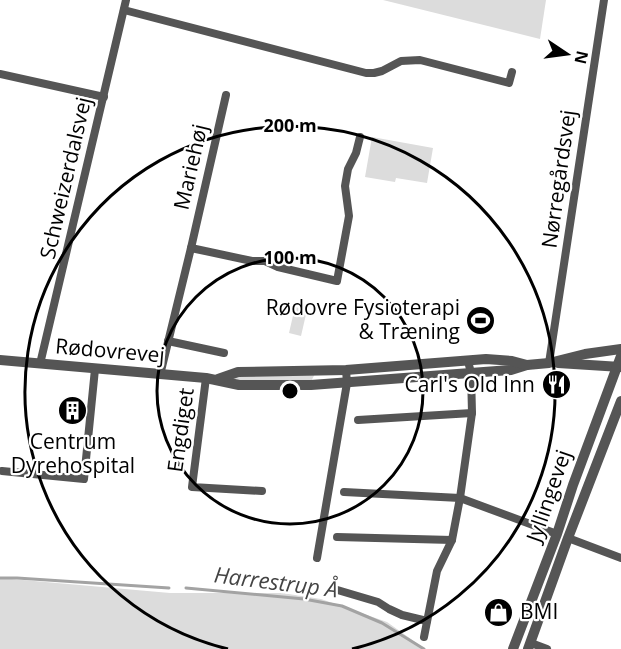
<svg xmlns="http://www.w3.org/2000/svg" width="621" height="649" viewBox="0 0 621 649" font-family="'Open Sans',sans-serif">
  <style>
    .green { fill: #dcdcdc }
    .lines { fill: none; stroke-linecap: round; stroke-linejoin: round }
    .stream { stroke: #a3a3a3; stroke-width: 3 }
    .minor { stroke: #555; stroke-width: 8 }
    .tertiary { stroke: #555; stroke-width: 10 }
    .ring { fill: none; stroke: #000; stroke-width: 3 }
    .labels { text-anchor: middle; stroke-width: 4.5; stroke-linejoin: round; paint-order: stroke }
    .street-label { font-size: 21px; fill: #000; stroke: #fff }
    .poi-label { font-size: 21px; fill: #000; stroke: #fff; text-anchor: end }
    .water-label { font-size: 22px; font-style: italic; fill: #444; stroke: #fff }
    .centre { fill: #000; stroke: #fff; stroke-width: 3 }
    .ring-label { font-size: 18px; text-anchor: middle; font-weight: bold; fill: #000; stroke: #fff; stroke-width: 4.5; stroke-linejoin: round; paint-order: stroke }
  </style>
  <rect width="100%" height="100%" fill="#fff"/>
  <g class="green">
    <path d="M383,0H546L540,39Z"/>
    <path d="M372,137L433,148L427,183L396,178L395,182L365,177Z"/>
    <path d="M295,307L307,310L301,336L289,333Z"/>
    <path d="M315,374L310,383H245L230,377Z"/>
    <path d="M0,578L170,593H282L321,599L387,622L425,649H0Z"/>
  </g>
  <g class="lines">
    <g class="stream">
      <path d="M0,578H17L169,588"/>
      <path d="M186,588L304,599L342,606L382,623L424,649"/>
    </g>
    <g class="minor">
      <path d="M124,10L366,73H374L382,71L401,61L420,60L509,83L512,72"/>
      <path d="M0,74L104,97"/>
      <path d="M191,248L252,261H265L278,267L337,281L349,216L345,186L348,169L356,153L360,137"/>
      <path d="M168,341L224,353"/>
      <path d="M549,363L604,0"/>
      <path d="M40,364L126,0"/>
      <path d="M160,375L191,248L226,95"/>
      <path d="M206,378L192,487L262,491"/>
      <path d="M358,420L472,413"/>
      <path d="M2,471L84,479L95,369"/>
      <path d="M344,492L460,498L557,534"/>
      <path d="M337,537L452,540"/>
      <path d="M568,538L621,558"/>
      <path d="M317,558L347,383L346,370"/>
      <path d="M334,589L378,602L389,609L402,615L427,621"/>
      <path d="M424,637L437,571L452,540L460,498L472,413L471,373L468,361"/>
      <path d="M531,643L547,649"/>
    </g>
    <g class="tertiary">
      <path d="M0,360L206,378L239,385H311L511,370L527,365L549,363L585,354L621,349"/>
      <path d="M558,363L621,367"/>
      <path d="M218,379L238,372L346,370L486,359L512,361L527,365"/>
      <path d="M513,649L557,534L573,485L621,356"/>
      <path d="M528,649L568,538L621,401"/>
    </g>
  </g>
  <g class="ring">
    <circle cx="290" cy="391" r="133"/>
    <path d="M228 649A265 265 0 1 1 352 649"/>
  </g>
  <defs>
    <symbol id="stadium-disc" viewBox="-11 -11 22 22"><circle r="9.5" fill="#000" stroke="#fff"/><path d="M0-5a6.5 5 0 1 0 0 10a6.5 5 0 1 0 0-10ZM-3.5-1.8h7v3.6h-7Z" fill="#fff"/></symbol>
    <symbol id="restaurant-disc" viewBox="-11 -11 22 22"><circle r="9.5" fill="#000" stroke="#fff"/><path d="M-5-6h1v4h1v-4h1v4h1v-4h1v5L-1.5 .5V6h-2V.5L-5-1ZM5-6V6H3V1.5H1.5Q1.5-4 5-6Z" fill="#fff"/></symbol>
    <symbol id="building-disc" viewBox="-11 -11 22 22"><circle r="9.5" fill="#000" stroke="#fff"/><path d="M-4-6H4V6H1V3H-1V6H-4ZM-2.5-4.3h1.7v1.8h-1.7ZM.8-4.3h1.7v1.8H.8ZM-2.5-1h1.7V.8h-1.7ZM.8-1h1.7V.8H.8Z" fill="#fff"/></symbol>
    <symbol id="shop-disc" viewBox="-11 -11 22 22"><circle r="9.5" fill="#000" stroke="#fff"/><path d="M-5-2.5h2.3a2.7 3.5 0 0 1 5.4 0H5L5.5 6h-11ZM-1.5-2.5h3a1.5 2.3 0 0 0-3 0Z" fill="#fff"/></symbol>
  </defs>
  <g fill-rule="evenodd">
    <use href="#stadium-disc" x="464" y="304" width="33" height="33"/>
    <use href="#restaurant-disc" x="540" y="368" width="33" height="33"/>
    <use href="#building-disc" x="56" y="394" width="33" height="33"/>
    <use href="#shop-disc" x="482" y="596" width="33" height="33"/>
  </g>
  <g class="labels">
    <g class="street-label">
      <text transform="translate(191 167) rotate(-77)" y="7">Mariehøj</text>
      <text transform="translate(66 178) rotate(-77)" y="7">Schweizerdalsvej</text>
      <text transform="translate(559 179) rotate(-82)" y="7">Nørregårdsvej</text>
      <text transform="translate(110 351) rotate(5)" y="7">Rødovrevej</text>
      <text transform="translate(181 430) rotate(-82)" y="7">Engdiget</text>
      <text transform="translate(549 496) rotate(-71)" y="7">Jyllingevej</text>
    </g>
    <g class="poi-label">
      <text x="460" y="315">Rødovre Fysioterapi<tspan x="460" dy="24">&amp; Træning</tspan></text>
      <text x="535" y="392">Carl's Old Inn</text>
      <text x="73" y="449" text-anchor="middle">Centrum<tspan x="73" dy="24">Dyrehospital</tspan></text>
      <text x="520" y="619" text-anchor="start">BMI</text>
    </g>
    <g class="water-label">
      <text transform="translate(276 582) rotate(7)" y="8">Harrestrup Å</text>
    </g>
  </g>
  <circle cx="290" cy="391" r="9" class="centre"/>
  <g class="ring-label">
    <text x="290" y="132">200 m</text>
    <text x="290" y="264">100 m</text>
  </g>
  <g transform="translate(567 54) rotate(103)" stroke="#ffffff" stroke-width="4.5" paint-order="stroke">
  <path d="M0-4.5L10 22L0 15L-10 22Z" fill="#000000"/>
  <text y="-9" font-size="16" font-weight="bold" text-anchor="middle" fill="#000000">N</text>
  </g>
</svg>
